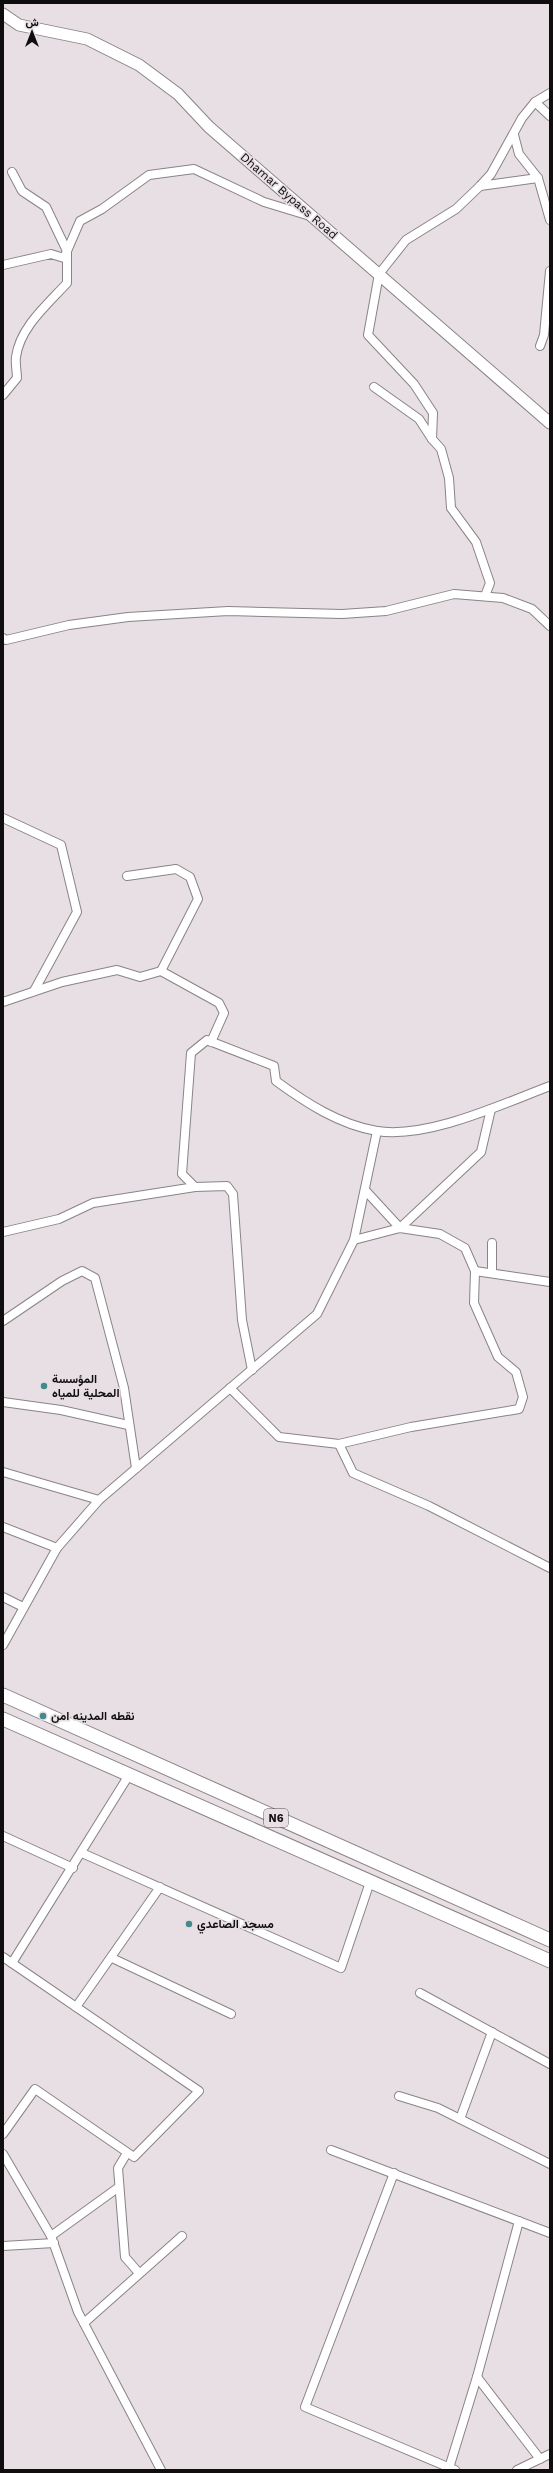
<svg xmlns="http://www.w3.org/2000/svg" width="553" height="2473" viewBox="0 0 553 2473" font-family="'Work Sans',Vazirmatn,sans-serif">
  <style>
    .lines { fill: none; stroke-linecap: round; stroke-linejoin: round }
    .minor-casing { stroke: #8a8387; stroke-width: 10 }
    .secondary-casing { stroke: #8a8387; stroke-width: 13 }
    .primary-casing { stroke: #8a8387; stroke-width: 15 }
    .minor { stroke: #fff; stroke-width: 8 }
    .secondary { stroke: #fff; stroke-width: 11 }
    .primary { stroke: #fff; stroke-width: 13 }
    .poi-dot { fill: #428a8b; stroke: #e7dfe3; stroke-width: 1.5 }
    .labels { text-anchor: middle; stroke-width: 3.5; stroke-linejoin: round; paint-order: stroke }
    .shield { fill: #e7dfe3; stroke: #504c4e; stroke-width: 1 }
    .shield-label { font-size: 11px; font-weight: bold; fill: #0f0d0e }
    .street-label { font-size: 12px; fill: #0f0d0e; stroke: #e7dfe3 }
    .poi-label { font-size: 12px; font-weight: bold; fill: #0f0d0e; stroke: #e7dfe3; text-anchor: start }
  </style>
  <rect width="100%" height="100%" fill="#e7dfe3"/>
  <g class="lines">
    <defs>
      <g id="minor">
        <path d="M535,102L550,116"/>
        <path d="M514,135L519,154L538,178L550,220"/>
        <path d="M480,186L538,178"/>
        <path d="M3,265L51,254L64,258L80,221L102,209L149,175L194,169L264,202L310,216"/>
        <path d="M540,346L544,335L550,271"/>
        <path d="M374,387L419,419L432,439"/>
        <path d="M3,395L17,378C17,372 15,363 16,357C20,327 48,304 67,283V251L46,207L22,191L12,172"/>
        <path d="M485,596L490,583L476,542L451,508L449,478L441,449L432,439L433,413L414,384L368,335L379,274L406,240L456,209L480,186L491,174L522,118L535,102L550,93"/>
        <path d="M3,638L6,640L69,625L128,617L228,611L342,614L386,611L454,594L503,598L532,609L550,626"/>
        <path d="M3,818L61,845L77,912L34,991"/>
        <path d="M127,876L176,869L190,877L198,899L161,971L219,1003L224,1013L211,1042"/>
        <path d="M3,1002L62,982L117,970L140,977L161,971"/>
        <path d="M365,1190L400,1228L481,1152L491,1109"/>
        <path d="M3,1232L59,1219L93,1203L195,1187"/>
        <path d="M492,1243V1273"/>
        <path d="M475,1271L550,1282"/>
        <path d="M3,1321L62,1281L82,1271L95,1278L124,1388L136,1468"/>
        <path d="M252,1370L242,1320L233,1194L227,1186L195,1187L182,1174L191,1053L207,1040L274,1066L276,1081C306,1103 340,1125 377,1131C428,1139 502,1104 550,1086"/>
        <path d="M230,1388L279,1437L339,1444L411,1427L519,1409L523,1397L516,1372L498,1357L474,1303L475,1271L465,1248L440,1234L400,1228L354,1240"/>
        <path d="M3,1402L61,1410L128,1425"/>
        <path d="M339,1444L353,1473L429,1506L550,1568"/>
        <path d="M3,1472L99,1500"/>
        <path d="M3,1527L57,1548"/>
        <path d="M3,1597L23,1607"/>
        <path d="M3,1645L57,1548L99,1500L317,1314L354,1240L377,1131"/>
        <path d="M3,1836L73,1868"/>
        <path d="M82,1853L341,1968L370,1882"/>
        <path d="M3,1957L199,2091L134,2157L35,2089L3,2134"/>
        <path d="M112,1958L231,2014"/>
        <path d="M12,1963L129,1775"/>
        <path d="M420,1993L550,2064"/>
        <path d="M76,2007L160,1887"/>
        <path d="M399,2096L438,2108L550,2164"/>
        <path d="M460,2119L492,2032"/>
        <path d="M331,2150L550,2233"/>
        <path d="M127,2153L118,2168L125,2257L139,2273"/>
        <path d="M3,2154L51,2236L78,2312L161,2470"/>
        <path d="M394,2173L305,2407L455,2470"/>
        <path d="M51,2236L119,2187"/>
        <path d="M3,2246L54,2243"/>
        <path d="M84,2323L182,2236"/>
        <path d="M477,2377L540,2459"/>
        <path d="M449,2468L477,2377L519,2221"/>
        <path d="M517,2470L550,2454"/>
      </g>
      <path id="secondary" d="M3,14L19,25L87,39L139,65L178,94L209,127L550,423"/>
      <g id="primary">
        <path d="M3,1695L550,1940"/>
        <path d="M3,1719L550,1961"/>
      </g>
    </defs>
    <use href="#minor" class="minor-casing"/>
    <use href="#secondary" class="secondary-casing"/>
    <use href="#primary" class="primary-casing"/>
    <use href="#minor" class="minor"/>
    <use href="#secondary" class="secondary"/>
    <use href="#primary" class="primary"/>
  </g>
  <g class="poi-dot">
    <circle cx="44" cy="1386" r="4"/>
    <circle cx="43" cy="1716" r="4"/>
    <circle cx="189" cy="1924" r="4"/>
  </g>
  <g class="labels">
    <rect class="shield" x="264" y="1809" width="24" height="18" rx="3"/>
    <g class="shield-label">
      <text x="276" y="1822">N6</text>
    </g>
    <g class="street-label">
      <text transform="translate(289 196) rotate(41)" y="4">Dhamar Bypass Road</text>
    </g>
    <g class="poi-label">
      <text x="52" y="1383">المؤسسة<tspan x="52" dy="14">المحلية للمياه</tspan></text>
      <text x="51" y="1720">نقطه المدينه امن</text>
      <text x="197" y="1928">مسجد الصاعدي</text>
    </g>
  </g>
  <rect width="553" height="2473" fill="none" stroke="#0f0d0e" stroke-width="8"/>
  <g transform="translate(32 32)" stroke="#e7dfe3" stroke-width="3" paint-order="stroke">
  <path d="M0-3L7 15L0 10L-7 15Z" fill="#0f0d0e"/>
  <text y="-6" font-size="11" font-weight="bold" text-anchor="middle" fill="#0f0d0e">ش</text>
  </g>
</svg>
